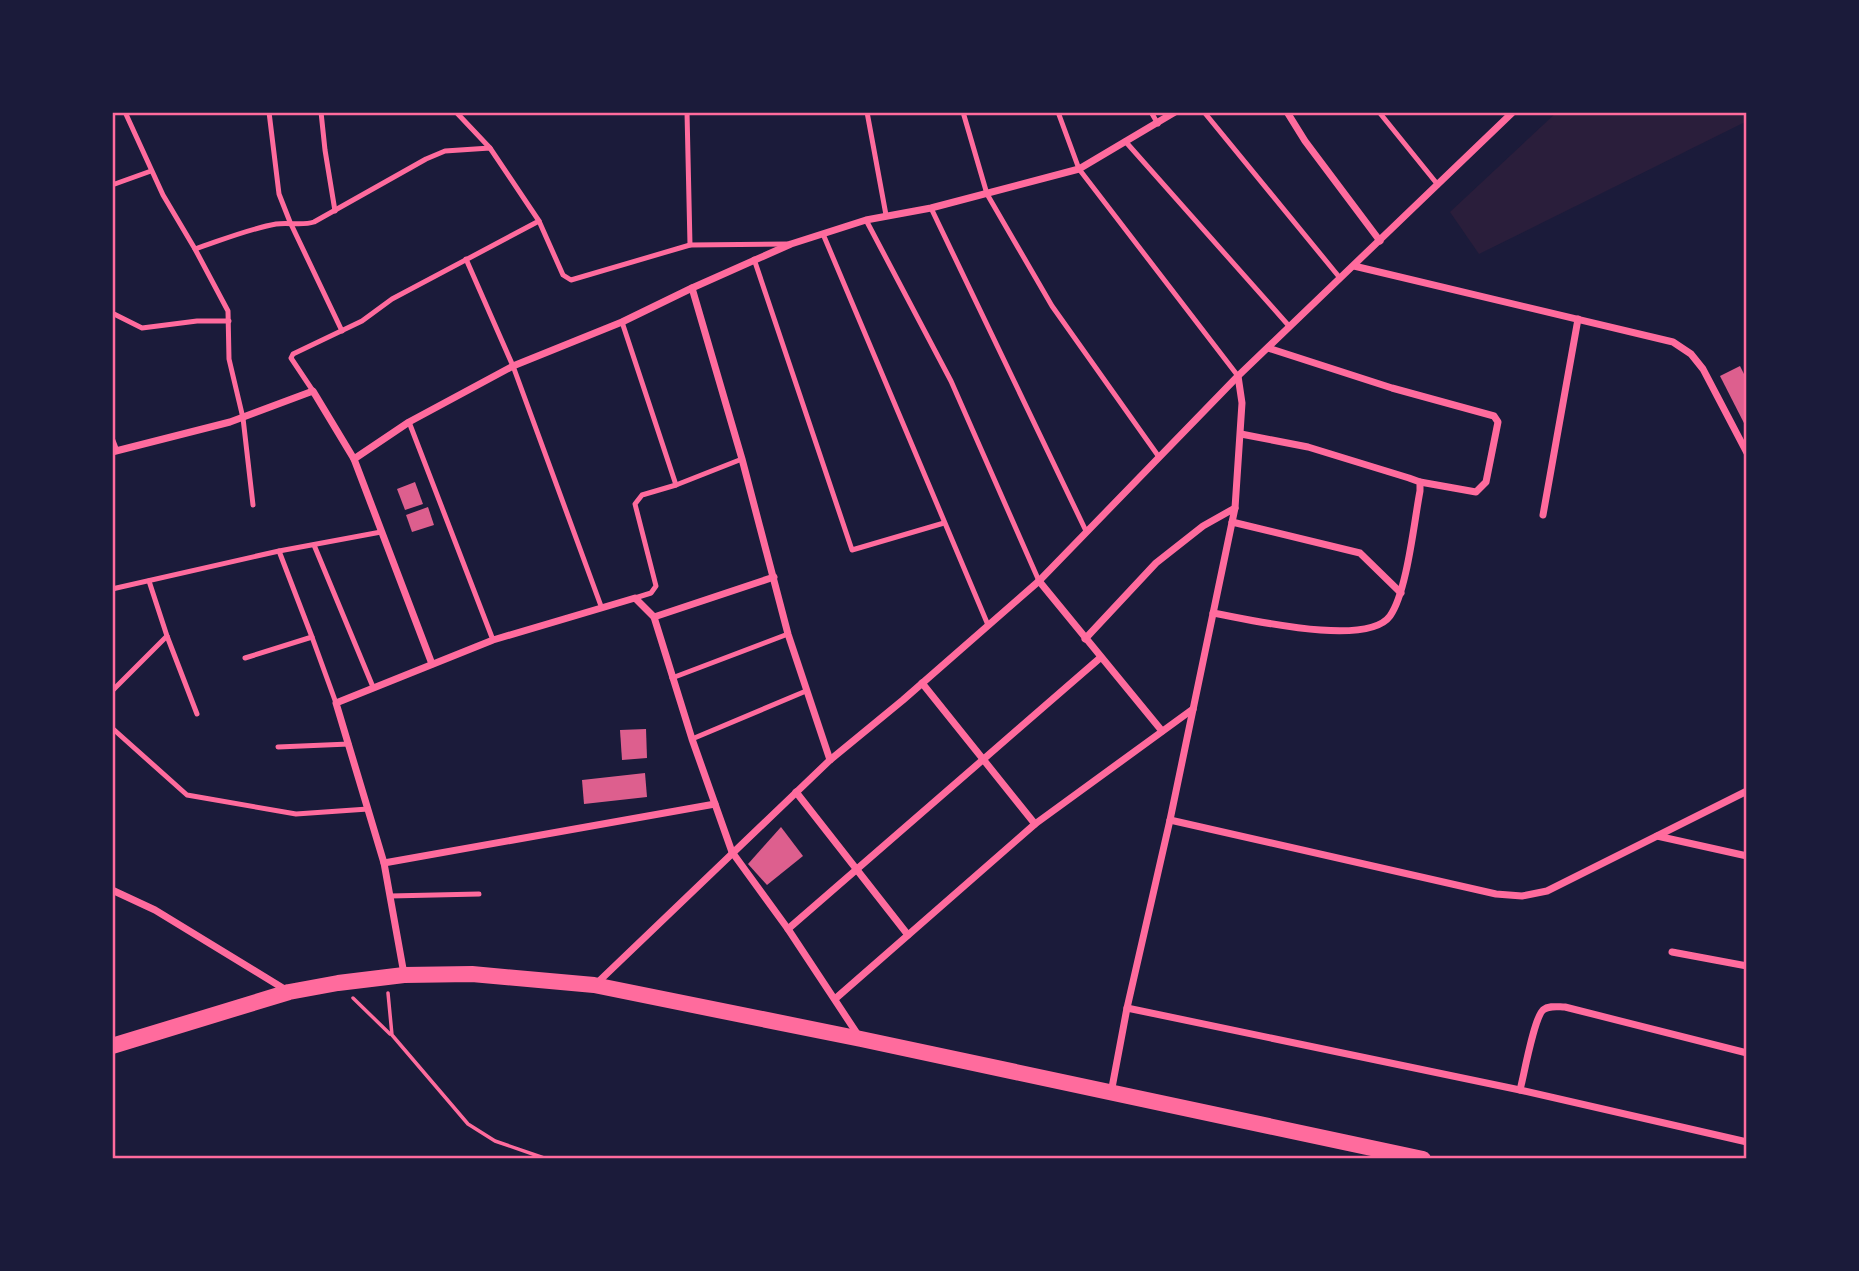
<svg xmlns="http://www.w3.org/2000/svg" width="1859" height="1271" viewBox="0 0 1859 1271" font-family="'PT Serif',serif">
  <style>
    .green { fill: #2a1e3b }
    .building { fill: #dd5f8e }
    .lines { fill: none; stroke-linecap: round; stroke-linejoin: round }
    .path { stroke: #ff6b9d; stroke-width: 3.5 }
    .service { stroke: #ff6b9d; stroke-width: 5 }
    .minor { stroke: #ff6b9d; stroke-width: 7 }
    .primary { stroke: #ff6b9d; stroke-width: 16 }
    .neatline { fill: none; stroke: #ff6b9d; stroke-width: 2.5 }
  </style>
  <rect width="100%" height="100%" fill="#1b1b3a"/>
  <path class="green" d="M1557,112H1747V121L1479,254L1450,212Z"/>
  <g class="building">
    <path d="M1740,366L1747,380V429L1720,376Z"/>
    <path d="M415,482L423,504L405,510L397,489Z"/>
    <path d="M428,507L434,525L412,532L406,515Z"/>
    <path d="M646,729L647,758L622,760L620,730Z"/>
    <path d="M645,773L647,797L584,804L582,780Z"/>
    <path d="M781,827L803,856L767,885L748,864Z"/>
  </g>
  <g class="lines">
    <g class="path">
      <path d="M388,993L392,1035L468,1124L495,1141L547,1159"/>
      <path d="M353,998L390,1034"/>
    </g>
    <g class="service">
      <path d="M125,112L163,195L195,249L228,311L229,359L243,418L253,505"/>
      <path d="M269,112L279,194L290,222L342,331"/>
      <path d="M321,112L325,150L335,211"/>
      <path d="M456,112L490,148"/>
      <path d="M687,112L690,245"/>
      <path d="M867,112L886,215"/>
      <path d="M963,112L987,194L1052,306L1159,457"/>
      <path d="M1058,112L1079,169L1238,376"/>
      <path d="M1151,112L1158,124"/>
      <path d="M1204,112L1340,278"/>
      <path d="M1379,112L1438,185"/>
      <path d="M1125,141L1289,326"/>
      <path d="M112,185L151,171"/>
      <path d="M931,208L1086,531"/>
      <path d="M866,220L951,381L1039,581"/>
      <path d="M539,221L563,275L571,280L690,245L788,244"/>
      <path d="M823,234L988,625"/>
      <path d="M195,249C222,240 248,229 276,224C289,222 302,226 314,222L426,159L445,151L490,148L539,221L392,299L362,321L293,354L291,358L313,391"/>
      <path d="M466,259L513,366L601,606"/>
      <path d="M754,259L852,550L944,523"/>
      <path d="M112,313L142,328L197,321H229"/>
      <path d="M622,322L676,485"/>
      <path d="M409,422L493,640"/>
      <path d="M112,438L117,451"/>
      <path d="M314,545L373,687"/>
      <path d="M279,551L312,637"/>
      <path d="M149,581L167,636L197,714"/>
      <path d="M112,589L279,551L381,532"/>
      <path d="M635,598L651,593L656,586L636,508L635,504L642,495L676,485L742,459"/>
      <path d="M245,658L312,637L336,703"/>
      <path d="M672,678L788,634"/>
      <path d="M112,691L167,636"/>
      <path d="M112,728L187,795L296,814L368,809"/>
      <path d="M692,739L806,691"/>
      <path d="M278,747L349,744"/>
      <path d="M390,896L479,894"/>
    </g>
    <g class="minor">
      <path d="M1287,112L1305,141L1380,241"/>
      <path d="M1354,266L1673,342L1691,354L1703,369L1747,453"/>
      <path d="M1268,348L1392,388L1494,416L1498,422L1486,482L1476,492L1420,482"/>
      <path d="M112,452L230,422L313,391L354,459L432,664"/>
      <path d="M354,459L409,422L513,366L622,322L692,288"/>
      <path d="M1543,515L1578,319"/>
      <path d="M1232,522L1360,553L1401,593"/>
      <path d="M1039,581L1162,731"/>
      <path d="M1213,613C1248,619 1367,648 1390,616C1407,592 1414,522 1420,491V482L1409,478L1308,447L1241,434"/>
      <path d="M654,617L774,577"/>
      <path d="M1085,639L1156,563L1203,526L1235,508"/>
      <path d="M922,683L1035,824"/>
      <path d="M830,760L788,634L742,459L692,288L791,244L866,220L931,208L1079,169L1175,112"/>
      <path d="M796,792L908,935"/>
      <path d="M1170,820L1496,894L1522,896L1547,891L1747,791"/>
      <path d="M1657,836L1747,856"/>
      <path d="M384,863L715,804"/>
      <path d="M112,890L155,910L286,990"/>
      <path d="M788,929L1100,658"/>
      <path d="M1672,952L1747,966"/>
      <path d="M404,974L384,863L336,703L493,640L635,598L654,617L692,739L732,852L788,929L860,1038"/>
      <path d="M595,985L830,760L903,700L1039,581L1238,376L1513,112"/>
      <path d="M835,999L1035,824L1193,709"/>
      <path d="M1127,1008L1520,1090L1747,1142"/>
      <path d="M1520,1090C1524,1075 1534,1018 1543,1010C1549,1005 1558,1007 1565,1007L1747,1053"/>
      <path d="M1111,1093L1127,1008L1170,820L1235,508L1242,403L1238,376"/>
    </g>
    <path class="primary" d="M112,1046L289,992L338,983L404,975L472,974L594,985L861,1039L1423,1159"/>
  </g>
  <rect width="1859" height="1271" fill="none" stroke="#1b1b3a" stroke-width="228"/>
  <rect x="114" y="114" width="1631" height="1043" class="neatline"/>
</svg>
